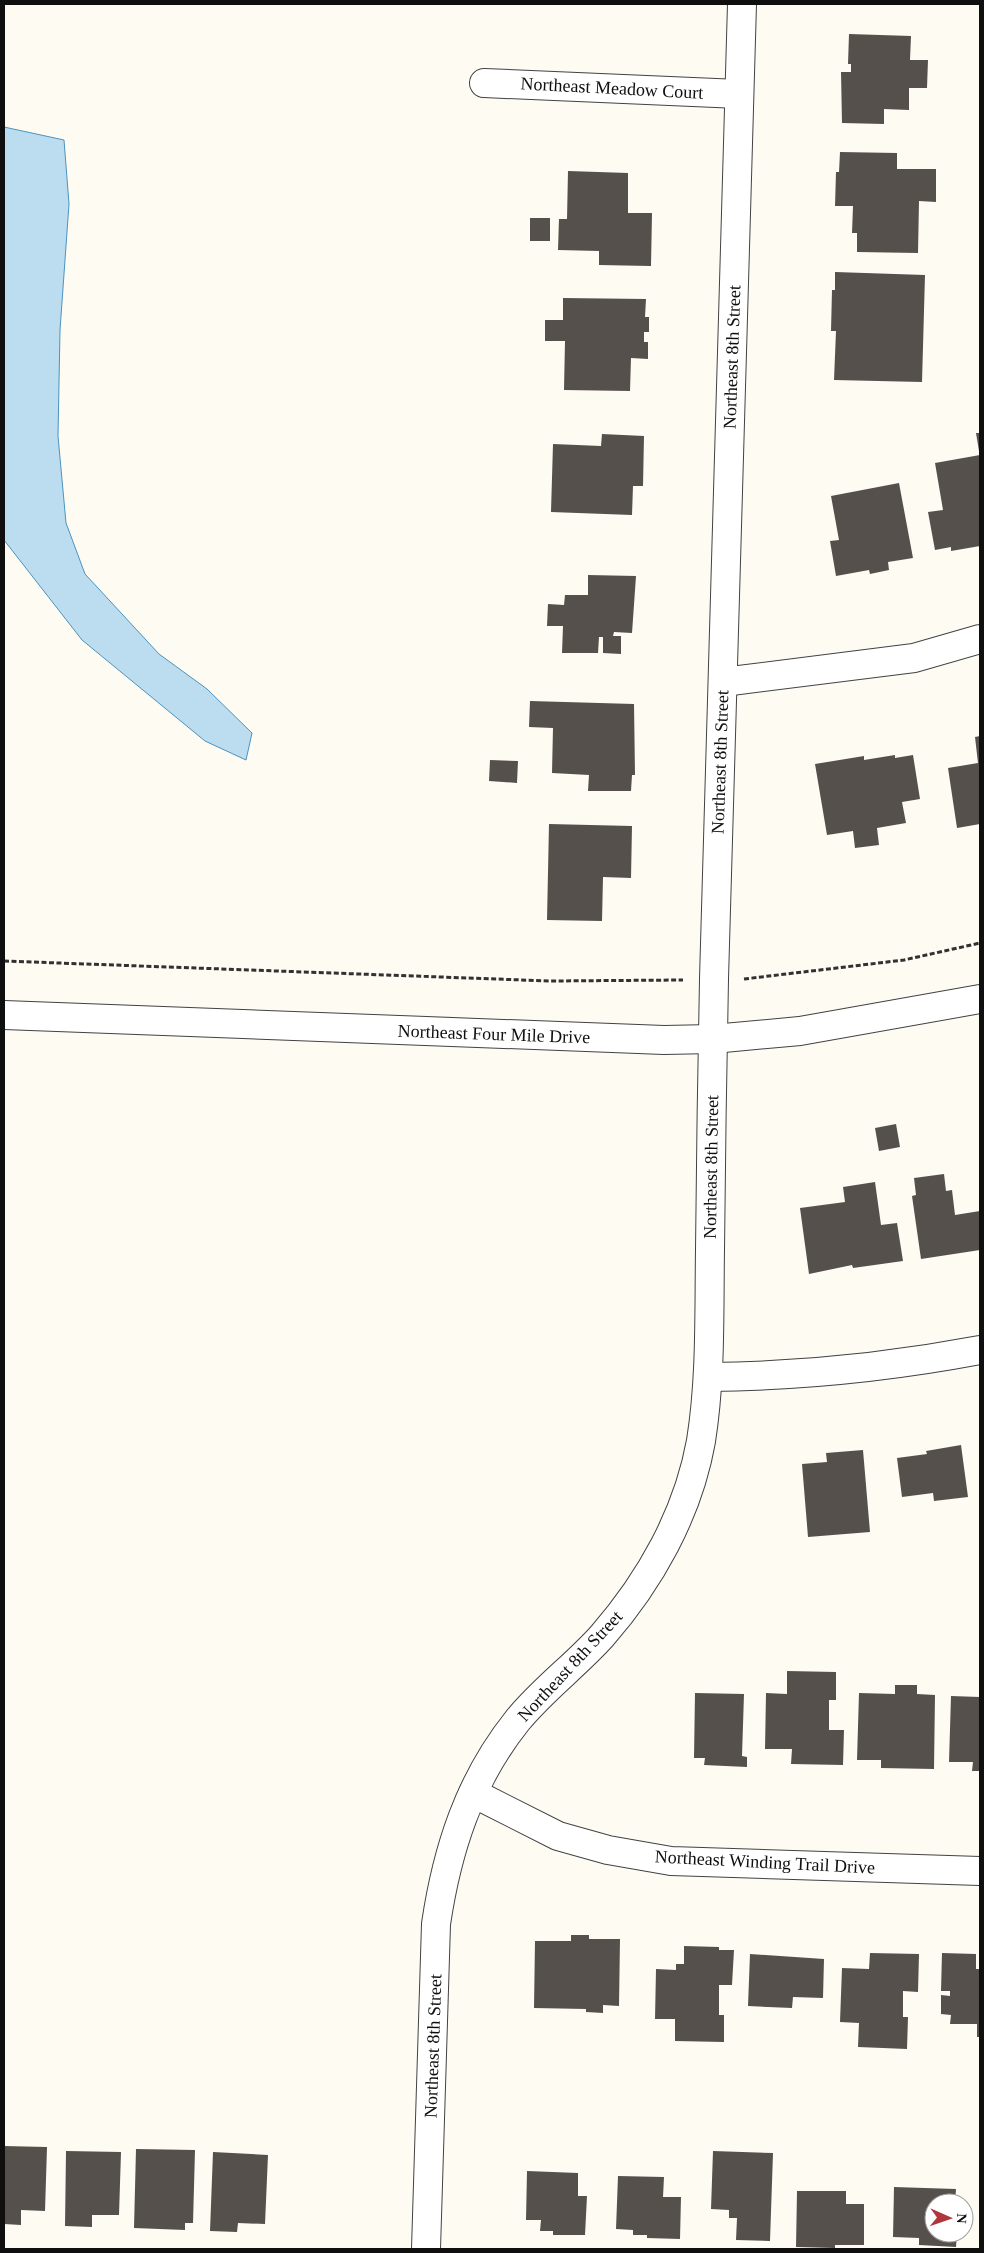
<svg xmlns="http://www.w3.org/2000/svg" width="984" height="2253" viewBox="0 0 984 2253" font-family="Georgia,serif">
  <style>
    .water { fill: #bcddf0; stroke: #4b93bf }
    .building { fill: #56504c }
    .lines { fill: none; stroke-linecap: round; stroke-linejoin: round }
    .minor-casing { stroke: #424242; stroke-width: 30 }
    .path { stroke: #313131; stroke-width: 3; stroke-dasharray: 5 2.5; stroke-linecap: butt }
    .minor { stroke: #fff; stroke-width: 28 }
    .labels { text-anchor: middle; stroke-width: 5; stroke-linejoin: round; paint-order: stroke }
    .street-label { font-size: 18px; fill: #0f0f0f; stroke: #fff }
  </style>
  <rect width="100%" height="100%" fill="#fefbf2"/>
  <path class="water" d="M4,127L64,140L69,204L60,330L58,436L66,523L85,574L159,654L207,689L252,733L246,760L205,741L82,640L4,540Z"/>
  <g class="building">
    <path d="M849,34L911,36L910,60H928L927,88H909V110L884,109V124L842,123L841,72H851V64H848Z"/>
    <path d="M840,152L897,153V169H936V202L919,201L918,253L857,252V233H852L853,206H835L836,172H839Z"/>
    <path d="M568,171L628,173V213H652L651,266L599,265V251L558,250L559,219H567Z"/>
    <rect x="530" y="218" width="20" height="23"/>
    <path d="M835,272L925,275L922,382L834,380L836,331H831L832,290H835Z"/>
    <path d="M563,298L646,299L645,317H649V332H644V342H648V359L631,358L630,391L564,390L565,341H545V320H563Z"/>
    <path d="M976,433H980V451H979Z"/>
    <path d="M602,434L644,436L643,486H633L632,515L551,512L553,444L601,446Z"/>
    <path d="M980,455V546L951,551V547L935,550L928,512L943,510L935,463Z"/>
    <path d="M899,483L913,558L888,562L889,570L870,574L869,570L836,576L830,541L839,540L831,496Z"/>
    <path d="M588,575L636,576L632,633L614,632L613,636H621V654L603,653V637H599L598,653H562L563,626H547L548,604L564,605L565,595H588Z"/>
    <path d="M530,701L634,704L635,775H632L631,791H588L589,775L552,773L553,728L529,727Z"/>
    <path d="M980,736V824L957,828L948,768L978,763L975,737Z"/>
    <path d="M895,755V758L913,755L920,799L902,802L906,823L877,828L879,845L855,848L853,831L827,835L815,764L864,756V760Z"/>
    <path d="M490,760L518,761L517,783L489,781Z"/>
    <path d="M549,824L632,826L631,878L603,877L602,921L547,920Z"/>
    <path d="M896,1124L900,1147L879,1151L875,1128Z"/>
    <path d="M944,1174L946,1191L952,1190L955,1215L980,1211V1250L921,1259L912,1196L916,1195L914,1178Z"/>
    <path d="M875,1182L881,1225L897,1223L903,1261L853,1268L852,1265L809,1274L800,1208L845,1202L843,1187Z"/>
    <path d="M961,1445L968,1497L934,1501L933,1493L902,1497L897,1458L927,1454L926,1451Z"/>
    <path d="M863,1450L870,1532L808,1537L802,1464L827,1462L826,1453Z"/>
    <path d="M787,1671L836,1672V1700H829V1730H844L843,1765L791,1764L792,1749H765L766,1693L787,1694Z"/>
    <path d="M895,1685H917V1694L935,1695L934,1769L881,1768V1760H857L859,1693L895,1694Z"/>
    <path d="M695,1693L744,1694L742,1756L747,1757V1767L704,1765L705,1758H694Z"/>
    <path d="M951,1696L980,1697V1771H972L973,1762H949Z"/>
    <path d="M571,1935H589V1939H620L619,2006L603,2005V2013L586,2012V2009L534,2008L535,1941H571Z"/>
    <path d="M684,1946L719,1947V1950H734L732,1985H719V2015H724V2042L675,2041V2019H655L656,1969L676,1970V1964H684Z"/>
    <path d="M870,1953L919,1954L918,1992L903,1991V2017H908L907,2049L858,2047L859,2023L840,2022L842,1968L869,1969Z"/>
    <path d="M942,1953L976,1954V1969H980V2037H977V2024H950L951,2015L941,2014V1995L950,1996V1991H941Z"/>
    <path d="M750,1954L824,1959L823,1998L793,1997L792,2008L748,2006Z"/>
    <path d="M4,2146L47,2147L45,2211L21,2210V2225L4,2224Z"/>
    <path d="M136,2149L195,2150L193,2223H185V2230L134,2228Z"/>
    <path d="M66,2151L121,2152L119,2215H92V2227L65,2226Z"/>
    <path d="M713,2151L773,2153L770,2241L736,2240L737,2218H729V2210L711,2209Z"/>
    <path d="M213,2152L268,2155L265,2224L238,2223L237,2232L210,2231Z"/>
    <path d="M527,2171L578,2173V2196H587L585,2235H553V2231H540L541,2220H526Z"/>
    <path d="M618,2176L664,2177L663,2197H681L680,2239L647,2238V2235H633V2230L616,2229Z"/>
    <path d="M894,2187L956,2189L955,2203H934V2233H957L956,2247L919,2245V2238L893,2237Z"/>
    <path d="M797,2191H846V2204H864V2245H835V2248L796,2247Z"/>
  </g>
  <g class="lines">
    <defs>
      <g id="minor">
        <path d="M484,83L739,94"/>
        <path d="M723,682L914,658L980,639"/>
        <path d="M4,1015L664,1040L713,1039L800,1031L980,999"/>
        <path d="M709,1377C800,1376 890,1367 980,1350"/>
        <path d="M473,1793L558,1836L608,1850L671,1861L980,1871"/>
        <path d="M426,2249L436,1924C447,1850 469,1781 517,1721C542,1690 575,1666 602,1636C650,1581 688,1514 701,1441C711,1378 709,1314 710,1250C711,1160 712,1069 714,979C723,654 733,329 742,4"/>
      </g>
    </defs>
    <use href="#minor" class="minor-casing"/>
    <g class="path">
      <path d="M4,961L550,981L683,980"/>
      <path d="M744,979L904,960L980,943"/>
    </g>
    <use href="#minor" class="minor"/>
  </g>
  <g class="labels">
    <g class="street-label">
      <text transform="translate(612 88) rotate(3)" y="6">Northeast Meadow Court</text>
      <text transform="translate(732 357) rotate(-88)" y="6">Northeast 8th Street</text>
      <text transform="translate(720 762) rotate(-88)" y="6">Northeast 8th Street</text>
      <text transform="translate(494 1034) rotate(2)" y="6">Northeast Four Mile Drive</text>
      <text transform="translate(711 1167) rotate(-89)" y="6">Northeast 8th Street</text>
      <text transform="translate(570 1666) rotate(-47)" y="6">Northeast 8th Street</text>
      <text transform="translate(765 1862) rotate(3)" y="6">Northeast Winding Trail Drive</text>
      <text transform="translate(433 2046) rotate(-88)" y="6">Northeast 8th Street</text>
    </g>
  </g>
  <rect width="984" height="2253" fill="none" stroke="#0f0f0f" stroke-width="10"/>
  <g transform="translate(949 2218) rotate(92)"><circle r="24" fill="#ffffff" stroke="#9f9f9f"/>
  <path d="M0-4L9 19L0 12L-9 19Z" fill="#b1353d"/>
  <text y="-8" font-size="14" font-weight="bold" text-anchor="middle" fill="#0f0f0f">N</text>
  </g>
</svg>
